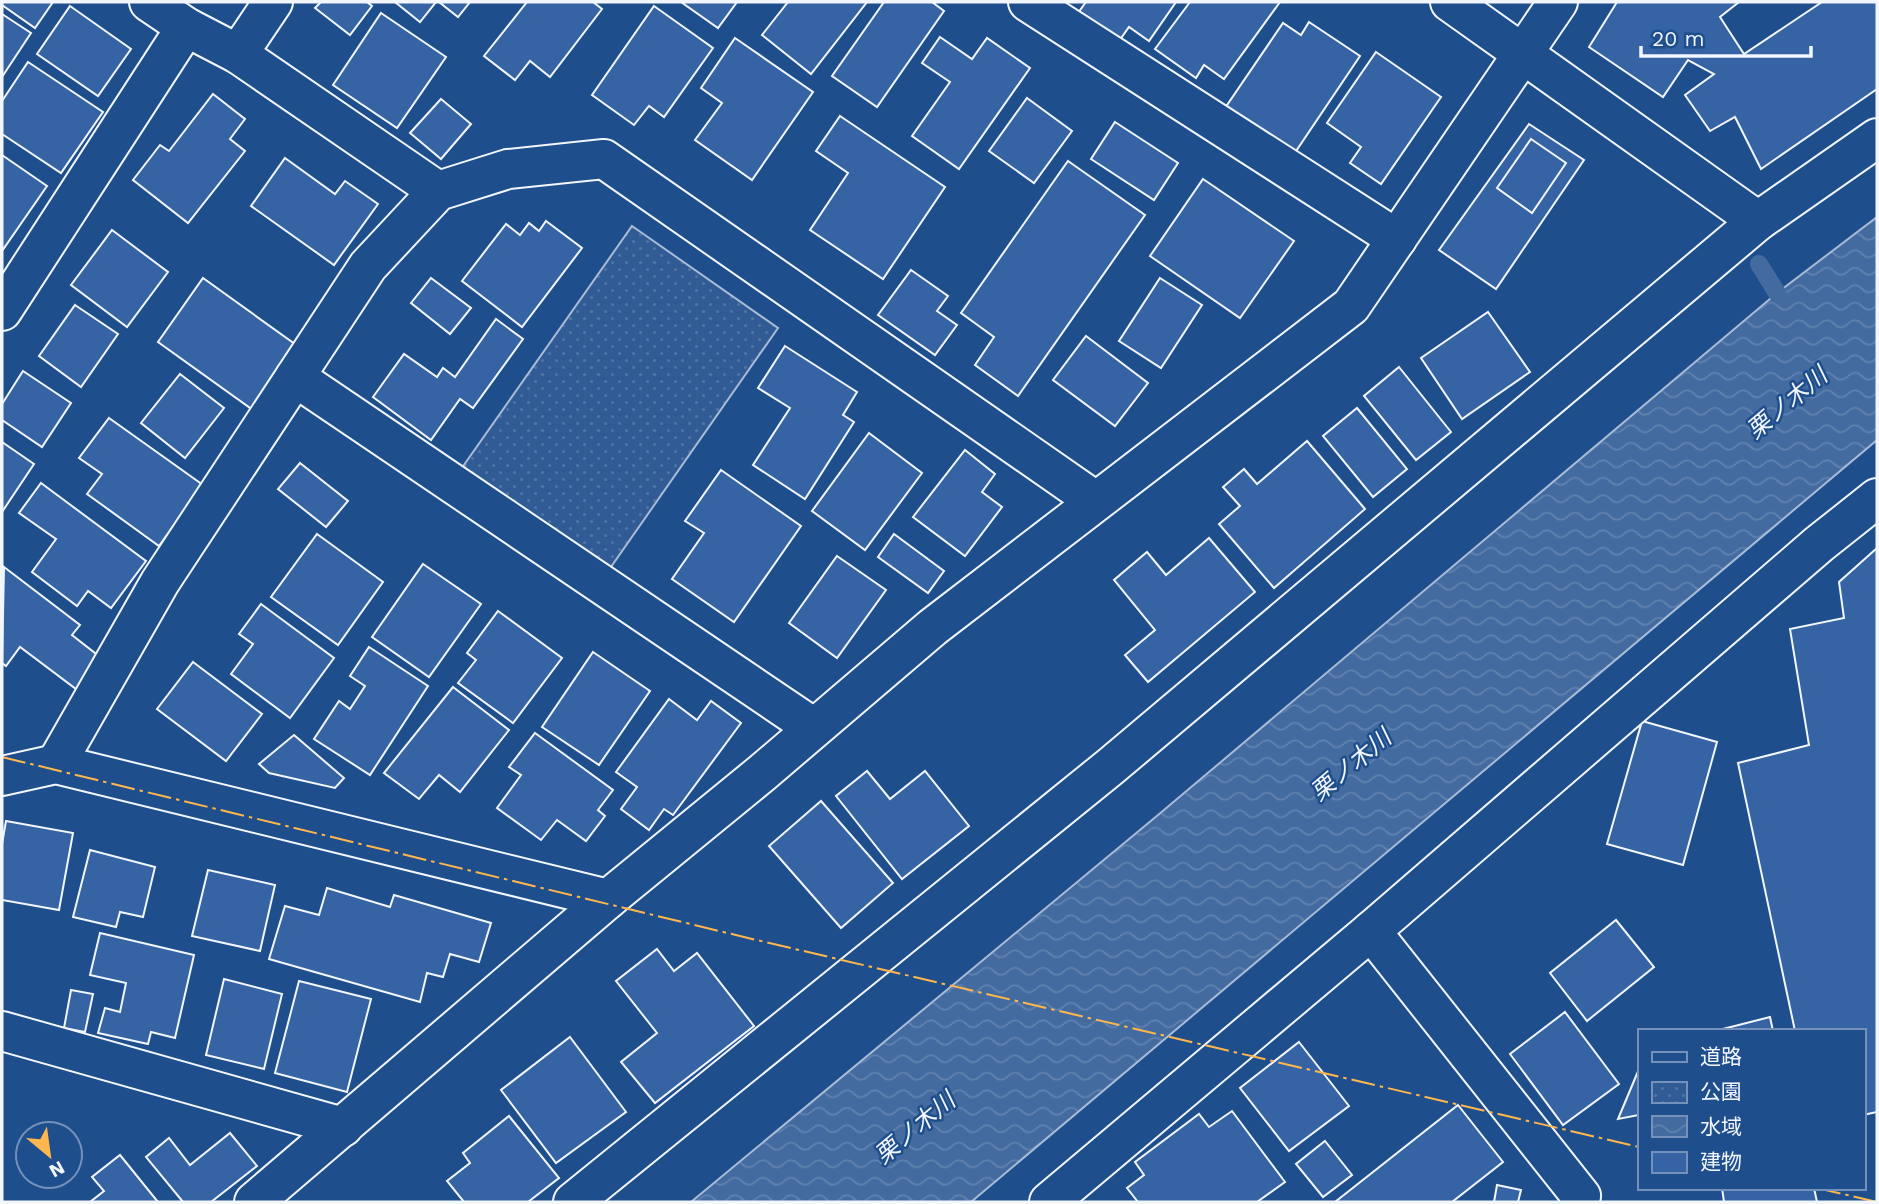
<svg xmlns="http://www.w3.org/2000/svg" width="1879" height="1204" viewBox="0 0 1879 1204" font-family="'Work Sans','Noto Sans JP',sans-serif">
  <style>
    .park { fill: url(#park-dots); stroke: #a8bbd7; stroke-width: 2 }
    .water { fill: url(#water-waves); stroke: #a8bbd7; stroke-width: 2 }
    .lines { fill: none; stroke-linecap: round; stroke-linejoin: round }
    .stream { stroke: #446ba0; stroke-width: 18 }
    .building { fill: #3563a3; stroke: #f2f6ff; stroke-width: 2 }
    .minor-casing { stroke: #f2f6ff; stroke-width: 42 }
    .minor { stroke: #1f4e8c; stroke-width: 38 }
    .power { stroke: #ffb74d; stroke-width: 2; stroke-dasharray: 24 5 3.5 5; stroke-linecap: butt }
    .labels { text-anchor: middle; stroke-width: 5; stroke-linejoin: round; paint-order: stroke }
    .water-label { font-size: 24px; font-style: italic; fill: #f2f6ff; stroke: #1f4e8c }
  </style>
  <defs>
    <pattern id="park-dots" width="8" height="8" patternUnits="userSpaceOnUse" patternTransform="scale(1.75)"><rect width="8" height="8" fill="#305b95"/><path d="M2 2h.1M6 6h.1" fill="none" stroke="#4e73a5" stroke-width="1.8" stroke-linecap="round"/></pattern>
    <pattern id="water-waves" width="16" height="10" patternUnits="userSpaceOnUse" patternTransform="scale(1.75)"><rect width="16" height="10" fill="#446ba0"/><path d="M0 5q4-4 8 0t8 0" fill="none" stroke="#5f81ae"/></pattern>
  </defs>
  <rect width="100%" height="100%" fill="#1f4e8c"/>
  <path class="park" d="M632,226L778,328L606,574L459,472Z"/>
  <path class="water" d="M1877,217V440L971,1202H691L1158,815L1777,293Z"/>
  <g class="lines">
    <path class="stream" d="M1759,264L1777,293"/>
  </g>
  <g class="building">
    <path d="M2,2H53L35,28L2,5Z"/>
    <path d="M321,2H367L372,6L350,35L315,8Z"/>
    <path d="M395,2H436L420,22Z"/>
    <path d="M439,2H470L458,17Z"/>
    <path d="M527,2H593L602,9L550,77L530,61L515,80L484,56Z"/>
    <path d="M681,2H737L718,28Z"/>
    <path d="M788,2H867L811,74L762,35Z"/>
    <path d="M884,2H932L944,11L877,107L832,76Z"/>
    <path d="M1086,2H1176L1149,41L1129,27L1119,41L1078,13Z"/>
    <path d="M1190,2H1280L1224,79L1204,65L1196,78L1155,49Z"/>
    <path d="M1617,2H1739L1720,17L1744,54L1822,2H1877V89L1761,169L1735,117L1710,131L1685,95L1714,74L1688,60L1663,97L1589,47Z"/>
    <path d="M70,6L131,49L98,96L37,54Z"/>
    <path d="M654,6L713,48L664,117L649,106L634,125L592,95Z"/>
    <path d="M381,13L446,57L397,128L333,85Z"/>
    <path d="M2,14L31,33L2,77Z"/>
    <path d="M1309,22L1360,56L1292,157L1223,111L1283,23L1301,35Z"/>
    <path d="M940,37L972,59L987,38L1030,68L959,169L912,136L950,82L922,63Z"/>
    <path d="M735,38L813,92L752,180L695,140L722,103L701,88Z"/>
    <path d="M1376,52L1441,97L1381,184L1350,163L1361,147L1327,123Z"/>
    <path d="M28,62L103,112L61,173L2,134V101Z"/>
    <path d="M213,94L245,119L230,139L245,151L188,223L133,180L160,145L169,151Z"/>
    <path d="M1027,98L1072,131L1034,183L989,151Z"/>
    <path d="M441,99L471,124L441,159L410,133Z"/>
    <path d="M840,116L945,187L883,279L810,230L848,173L816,151Z"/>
    <path d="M1115,122L1178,163L1154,200L1091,159Z"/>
    <path d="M1529,124L1584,160L1496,289L1439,250Z"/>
    <path d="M1531,139L1566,163L1532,213L1497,188Z"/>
    <path d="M2,155L47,186L2,251Z"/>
    <path d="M285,158L335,194L345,181L378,204L334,265L251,206Z"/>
    <path d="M1068,161L1145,215L1018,396L975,365L994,337L961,313Z"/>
    <path d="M1203,179L1294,241L1240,318L1150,256Z"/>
    <path d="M546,221L582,248L522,327L462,281L506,224L520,235L529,223L539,231Z"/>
    <path d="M112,230L168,272L127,327L71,285Z"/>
    <path d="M911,270L948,296L937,311L957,325L935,355L878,315Z"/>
    <path d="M203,278L299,347L253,410L158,342Z"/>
    <path d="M431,278L471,308L450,334L411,303Z"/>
    <path d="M1160,278L1202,305L1161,368L1119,341Z"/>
    <path d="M75,305L118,334L81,387L39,356Z"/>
    <path d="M1488,312L1530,372L1462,419L1421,358Z"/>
    <path d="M496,319L523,339L473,408L460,399L431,440L373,397L404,354L437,377L443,368L455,377Z"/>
    <path d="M1086,336L1148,383L1115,426L1053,380Z"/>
    <path d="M785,346L857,392L843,415L854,422L805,499L753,465L790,408L758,388Z"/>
    <path d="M1399,367L1451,432L1416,460L1364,396Z"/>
    <path d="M23,371L71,403L42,447L2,420V404Z"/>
    <path d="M180,374L224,408L185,458L141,423Z"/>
    <path d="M1357,408L1407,469L1373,497L1323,436Z"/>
    <path d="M109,418L203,485L159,546L87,494L102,474L79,458Z"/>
    <path d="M869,433L922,473L865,550L812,511Z"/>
    <path d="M1307,441L1365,509L1274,588L1219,524L1240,506L1223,487L1244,469L1257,484Z"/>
    <path d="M2,442L34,464L2,512Z"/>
    <path d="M965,450L995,474L982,492L1002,507L965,556L913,517Z"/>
    <path d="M300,463L348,501L326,527L278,489Z"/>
    <path d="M721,470L801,526L734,622L672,579L704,533L685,521Z"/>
    <path d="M41,483L146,561L111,608L88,591L77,606L32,572L56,539L19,513Z"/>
    <path d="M317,534L383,582L338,645L271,597Z"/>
    <path d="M894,534L944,571L928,593L878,557Z"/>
    <path d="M1209,538L1255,592L1148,682L1125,655L1155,630L1114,580L1147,552L1166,575Z"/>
    <path d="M1877,548V1112L1863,1115V1031H1795L1738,763L1809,745L1790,629L1844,618L1839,582Z"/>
    <path d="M837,556L886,590L837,658L789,623Z"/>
    <path d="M423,564L481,604L429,677L372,637Z"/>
    <path d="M4,567L80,625L72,635L100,657L76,689L20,647L6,666L2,663Z"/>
    <path d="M261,604L334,658L290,718L231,674L253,644L239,634Z"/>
    <path d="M498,611L562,658L513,723L458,683L476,660L467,653Z"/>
    <path d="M369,647L428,686L370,775L314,739L339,701L350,709L365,686L350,676Z"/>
    <path d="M593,652L650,691L599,765L542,727Z"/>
    <path d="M193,662L262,714L226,761L157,709Z"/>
    <path d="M453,687L509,730L460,792L439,775L419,799L384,773Z"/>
    <path d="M669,699L697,720L711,701L741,723L673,815L664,809L649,830L621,809L637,787L616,772Z"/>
    <path d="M1642,721L1717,742L1683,865L1607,844Z"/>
    <path d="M535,733L613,790L598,810L605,816L586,841L557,820L541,840L497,808L521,775L509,767Z"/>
    <path d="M294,735L344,778L335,788L269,773L259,764Z"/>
    <path d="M867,771L890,799L925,771L969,826L902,879L836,796Z"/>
    <path d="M821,801L893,883L841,928L769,846Z"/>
    <path d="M6,821L73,833L59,910L2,900V844Z"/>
    <path d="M90,850L155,867L143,917L120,912L116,927L73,917Z"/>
    <path d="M208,870L275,885L260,951L192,936Z"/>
    <path d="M327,888L390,907L394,895L491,923L479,962L450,954L443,977L427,973L420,1002L269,959L285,906L319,915Z"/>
    <path d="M1616,920L1654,967L1587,1021L1550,973Z"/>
    <path d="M100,933L194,955L175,1038L151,1032L148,1044L98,1033L105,1008L120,1012L126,983L90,975Z"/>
    <path d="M657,949L674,971L697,953L754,1026L655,1103L621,1062L657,1033L616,981Z"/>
    <path d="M224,979L282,994L264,1069L206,1055Z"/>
    <path d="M299,981L371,999L347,1092L275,1073Z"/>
    <path d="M71,990L93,994L85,1032L64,1028Z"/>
    <path d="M1565,1012L1619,1084L1563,1125L1510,1054Z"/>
    <path d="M1770,1017L1773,1031H1715Z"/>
    <path d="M570,1037L626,1112L556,1163L501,1090Z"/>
    <path d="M1299,1042L1349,1106L1289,1151L1240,1088Z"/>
    <path d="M1639,1069V1115L1618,1119Z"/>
    <path d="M1458,1105L1503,1162L1452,1202H1335Z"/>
    <path d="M1232,1111L1285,1182L1257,1202H1138L1127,1188L1144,1175L1135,1162L1199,1114L1209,1127Z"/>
    <path d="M509,1116L559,1178L528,1202H464L447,1181L470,1163L463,1153Z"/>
    <path d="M230,1133L257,1166L211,1202H183L146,1157L169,1138L190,1165Z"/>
    <path d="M1325,1141L1352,1175L1323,1197L1296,1164Z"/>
    <path d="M120,1155L158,1202H90L104,1191L92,1177Z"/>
    <path d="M1497,1185L1521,1190L1518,1202H1494Z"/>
    <path d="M1722,1188H1814L1817,1202H1724Z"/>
  </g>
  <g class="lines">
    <defs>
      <g id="minor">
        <path d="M149,2L186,27L238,54L438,191"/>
        <path d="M1028,2L1397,239"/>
        <path d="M1450,2L1758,221"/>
        <path d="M238,54L273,2"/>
        <path d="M2,311L186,27"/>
        <path d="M295,377L814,728"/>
        <path d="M56,764L160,582L368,266L438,191L508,169L604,159L1094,500"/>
        <path d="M2,776L56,764L608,899"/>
        <path d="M1371,931L1581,1196L1579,1202"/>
        <path d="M2,1031L343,1127"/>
        <path d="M254,1202L608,899L762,773L933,627L1351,306L1558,2"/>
        <path d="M573,1202L1110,767L1758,221L1877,138"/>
        <path d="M1049,1202L1371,931L1819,544L1877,498"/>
      </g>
    </defs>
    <use href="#minor" class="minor-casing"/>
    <use href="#minor" class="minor"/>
    <g class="power">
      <path d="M2,757L748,938L1639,1147"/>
      <path d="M1817,1188L1877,1202"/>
    </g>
  </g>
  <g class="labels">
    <g class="water-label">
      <text transform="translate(1787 403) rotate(-40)" y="8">栗ノ木川</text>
      <text transform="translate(1351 765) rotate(-40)" y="8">栗ノ木川</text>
      <text transform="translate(915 1128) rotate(-40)" y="8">栗ノ木川</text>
    </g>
  </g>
  <rect width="1879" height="1204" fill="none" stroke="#f2f6ff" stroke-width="7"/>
  <rect x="1638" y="1029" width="228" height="161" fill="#1f4e8c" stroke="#7391ba" stroke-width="2"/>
  <rect x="1652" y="1052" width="35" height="10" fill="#1f4e8c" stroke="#7391ba" stroke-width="2"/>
  <text x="1700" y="1064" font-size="21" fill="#f2f6ff">道路</text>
  <rect x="1652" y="1082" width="35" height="21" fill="url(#park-dots)" stroke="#7391ba" stroke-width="2"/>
  <text x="1700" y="1099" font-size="21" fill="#f2f6ff">公園</text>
  <rect x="1652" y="1116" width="35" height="21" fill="url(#water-waves)" stroke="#7391ba" stroke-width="2"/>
  <text x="1700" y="1134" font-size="21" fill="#f2f6ff">水域</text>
  <rect x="1652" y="1152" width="35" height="21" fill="#3563a3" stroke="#7391ba" stroke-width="2"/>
  <text x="1700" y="1169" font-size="21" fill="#f2f6ff">建物</text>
  <g transform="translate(49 1155) rotate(151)"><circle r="33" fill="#1f4e8c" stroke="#7391ba" stroke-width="2"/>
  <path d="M0-5L12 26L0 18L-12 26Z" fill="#ffb74d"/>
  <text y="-10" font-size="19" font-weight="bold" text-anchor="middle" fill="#f2f6ff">N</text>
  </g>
  <path d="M1641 46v10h170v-10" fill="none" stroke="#f2f6ff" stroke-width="3.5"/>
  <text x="1652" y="46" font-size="21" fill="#f2f6ff" stroke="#1f4e8c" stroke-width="5" paint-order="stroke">20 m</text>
</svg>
